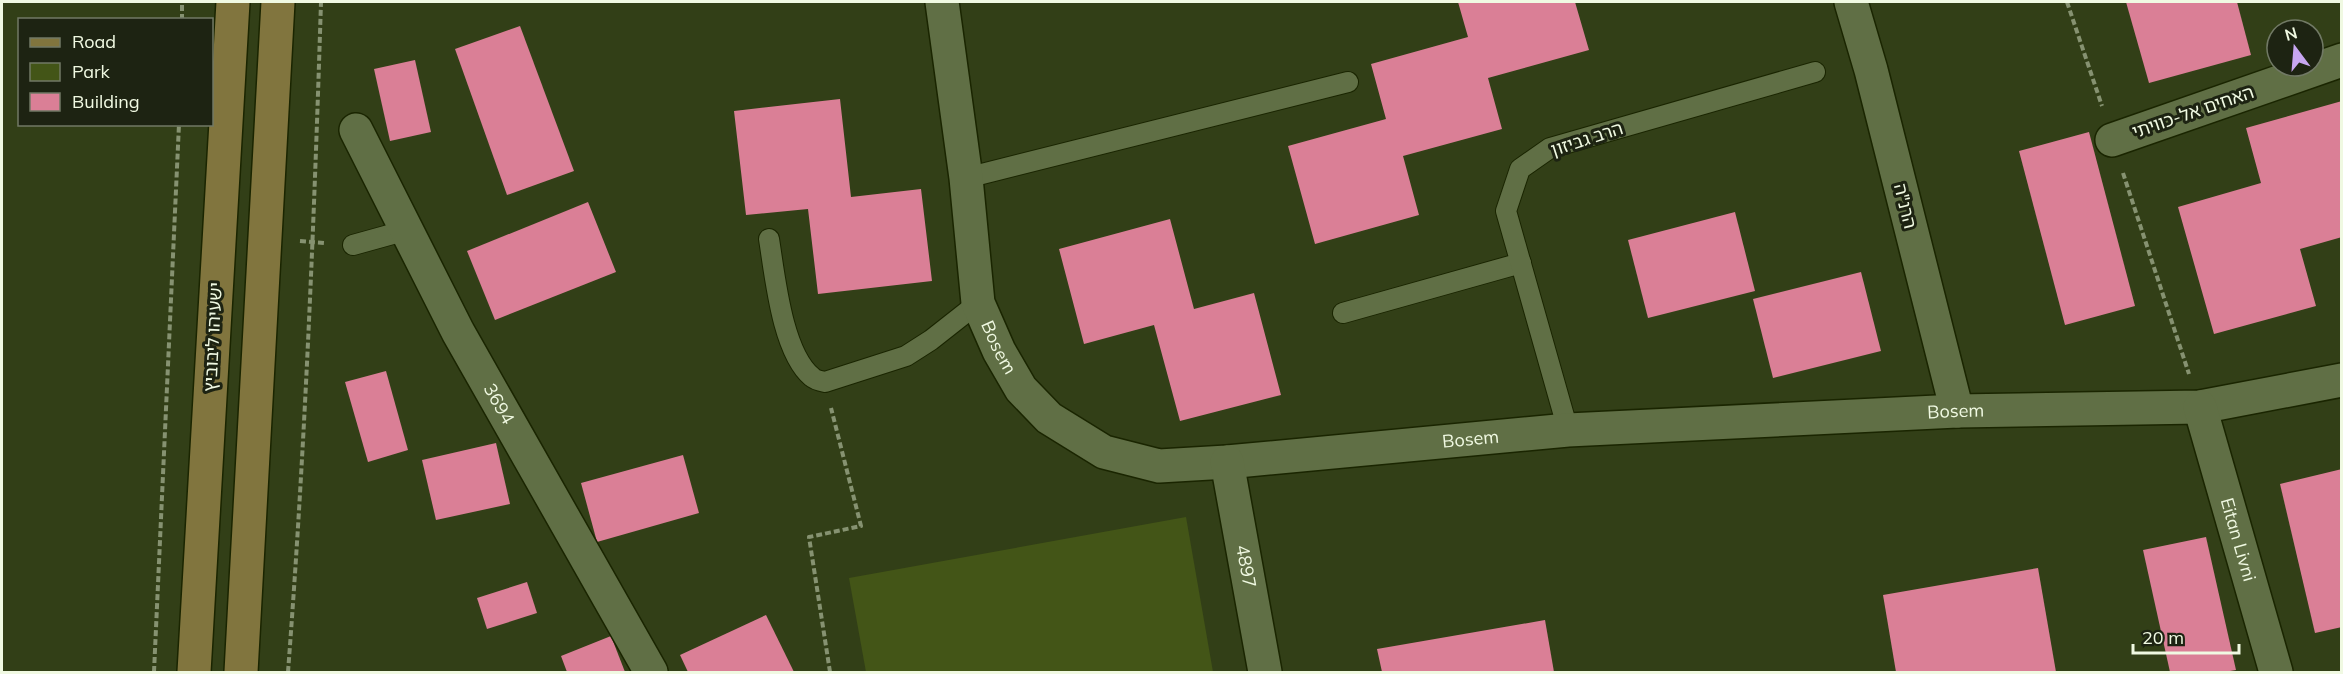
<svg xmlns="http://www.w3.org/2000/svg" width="2343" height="674" viewBox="0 0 2343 674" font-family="Mulish,'Noto Sans Hebrew',sans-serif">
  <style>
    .green { fill: #435517 }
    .building { fill: #da7f96 }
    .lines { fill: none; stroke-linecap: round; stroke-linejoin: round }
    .lane-casing { stroke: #1a2500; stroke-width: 22 }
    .street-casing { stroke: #1a2500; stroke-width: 36 }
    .secondary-casing { stroke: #1a2500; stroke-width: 36 }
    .path { stroke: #869271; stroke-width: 4; stroke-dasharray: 6 3; stroke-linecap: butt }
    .lane { stroke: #606f45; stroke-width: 20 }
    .street { stroke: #606f45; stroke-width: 33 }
    .secondary { stroke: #81753e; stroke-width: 33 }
    .labels { text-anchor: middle; stroke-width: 6; stroke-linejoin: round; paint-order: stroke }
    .street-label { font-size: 18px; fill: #f0f9e2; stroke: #1d2312 }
  </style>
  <rect width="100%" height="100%" fill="#323f17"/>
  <path class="green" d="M1186,517L1213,672H866L849,578Z"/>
  <g class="building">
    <path d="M1458,2H1575L1589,50L1488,78L1502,129L1403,156L1419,215L1315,244L1288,146L1386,119L1371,64L1468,37Z"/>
    <path d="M2126,2H2237L2251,55L2149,83Z"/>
    <path d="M520,26L574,171L507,195L455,49Z"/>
    <path d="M415,60L431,132L390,141L374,69Z"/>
    <path d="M840,99L851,197L921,189L932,281L818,294L808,209L746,215L734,111Z"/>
    <path d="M2342,101V237L2300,249L2316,306L2214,334L2178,207L2261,183L2246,128Z"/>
    <path d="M2089,132L2135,306L2065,325L2019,151Z"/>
    <path d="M588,202L616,272L495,320L467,251Z"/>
    <path d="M1735,212L1755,291L1648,318L1628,240Z"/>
    <path d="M1170,219L1194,309L1254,293L1281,395L1180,421L1154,325L1084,344L1059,249Z"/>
    <path d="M1861,272L1881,351L1773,378L1753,299Z"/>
    <path d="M386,371L408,450L368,462L345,382Z"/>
    <path d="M496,443L510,504L436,520L422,460Z"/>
    <path d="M683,455L699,513L597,542L581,483Z"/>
    <path d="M2342,469V627L2315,633L2280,484Z"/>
    <path d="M2206,537L2236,670L2224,672H2170L2143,550Z"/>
    <path d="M2038,568L2056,672H1896L1883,595Z"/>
    <path d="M527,582L537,613L487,629L477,598Z"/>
    <path d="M766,615L794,672H688L680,655Z"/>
    <path d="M1545,620L1554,672H1382L1377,649Z"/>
    <path d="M611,636L625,672H567L561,656Z"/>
  </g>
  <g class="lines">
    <defs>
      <g id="lane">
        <path d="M966,178L1348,82"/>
        <path d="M769,239C775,276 782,352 812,377C815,380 820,381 825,382L906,356L931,340L978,303"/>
        <path d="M353,245L407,230"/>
        <path d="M1343,313L1521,263"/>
        <path d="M1568,430L1506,211L1520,169L1550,148L1815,72"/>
      </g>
      <g id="street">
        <path id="s1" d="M942,2L966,178L978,303L999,351L1021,389L1049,418L1104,452L1159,466L1227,462L1568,430L1957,411L2200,407L2342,380"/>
        <path d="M1851,2L1871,70L1957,411"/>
        <path id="s2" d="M356,130L458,332L651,672"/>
        <path d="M2112,140L2342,60"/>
        <path id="s3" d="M2200,407L2276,672"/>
        <path id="s4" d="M1227,462L1265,672"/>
      </g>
      <g id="secondary">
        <path d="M194,672L233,2"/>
        <path d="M241,672L278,2"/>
      </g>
    </defs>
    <use href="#lane" class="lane-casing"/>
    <use href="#street" class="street-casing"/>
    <use href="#secondary" class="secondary-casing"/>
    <g class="path">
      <path d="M2067,2L2102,106"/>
      <path d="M182,20V2"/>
      <path d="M2123,173L2189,374"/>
      <path d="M300,241L325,243"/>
      <path d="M154,672L179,124"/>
      <path d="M288,672C305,449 314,225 321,2"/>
      <path d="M830,672L809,537L861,526L831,408"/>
    </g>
    <use href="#lane" class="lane"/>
    <use href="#street" class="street"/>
    <use href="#secondary" class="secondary"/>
  </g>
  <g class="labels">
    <g class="street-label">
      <text transform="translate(2193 112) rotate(-19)" y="6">האחים אל-כוויתי</text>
      <text transform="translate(1587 139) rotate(-18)" y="6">הרב גביזון</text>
      <text transform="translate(1905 206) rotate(76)" y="6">הרנ"ה</text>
      <text transform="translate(213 337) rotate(-87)" y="6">ישעיהו ליבוביץ</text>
      <text dy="6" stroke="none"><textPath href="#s1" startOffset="352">Bosem</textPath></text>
      <text dy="6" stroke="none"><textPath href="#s2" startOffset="309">3694</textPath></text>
      <text dy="6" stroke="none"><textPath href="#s1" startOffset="1360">Bosem</textPath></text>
      <text dy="6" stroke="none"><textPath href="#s1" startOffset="874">Bosem</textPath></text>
      <text dy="6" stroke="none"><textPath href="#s3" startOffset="138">Eitan Livni</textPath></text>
      <text dy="6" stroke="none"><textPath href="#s4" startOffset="106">4897</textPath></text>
    </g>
  </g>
  <rect width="2343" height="674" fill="none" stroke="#f0f9e2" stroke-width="6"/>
  <rect x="18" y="18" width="195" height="108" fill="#1d2312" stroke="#717965" stroke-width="1.5"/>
  <rect x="30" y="38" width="30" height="9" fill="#81753e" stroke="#717965" stroke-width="1.5"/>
  <text x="72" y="48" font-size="18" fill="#f0f9e2">Road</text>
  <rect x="30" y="63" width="30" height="18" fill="#435517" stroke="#717965" stroke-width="1.5"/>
  <text x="72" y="78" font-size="18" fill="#f0f9e2">Park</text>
  <rect x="30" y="93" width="30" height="18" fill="#da7f96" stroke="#717965" stroke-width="1.5"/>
  <text x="72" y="108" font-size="18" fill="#f0f9e2">Building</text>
  <g transform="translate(2295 48) rotate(344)"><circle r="28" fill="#1d2312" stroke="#717965" stroke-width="1.5"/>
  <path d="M0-4.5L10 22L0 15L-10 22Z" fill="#c7a6f0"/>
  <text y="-9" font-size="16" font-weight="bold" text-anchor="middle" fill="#f0f9e2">N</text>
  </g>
  <path d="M2133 644v9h106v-9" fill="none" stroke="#f0f9e2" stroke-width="3"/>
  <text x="2142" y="644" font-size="18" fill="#f0f9e2" stroke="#1d2312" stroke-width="4.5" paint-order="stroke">20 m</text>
</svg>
